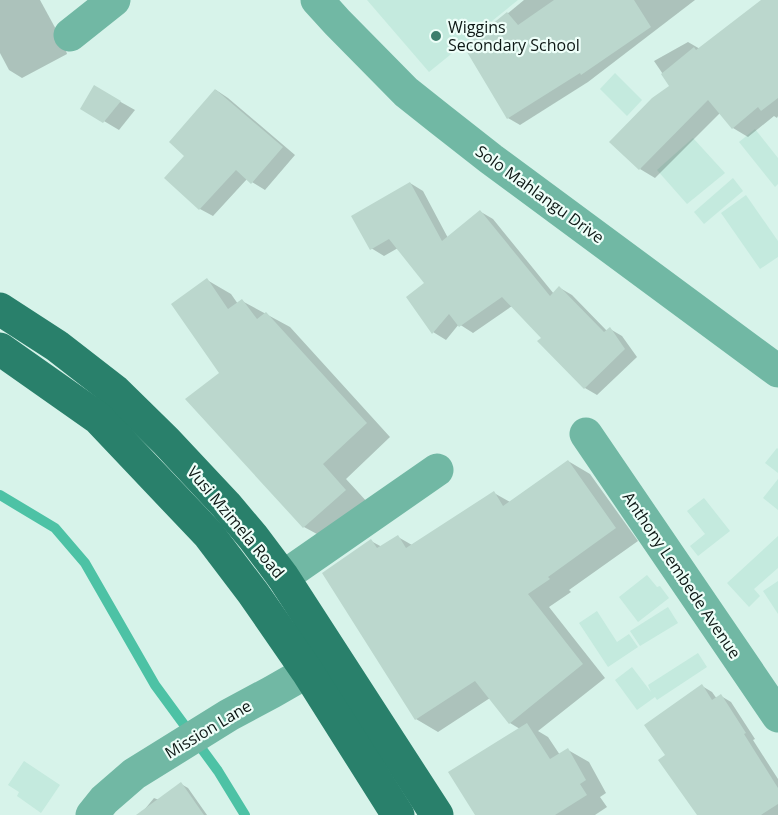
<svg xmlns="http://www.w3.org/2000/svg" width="778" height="815" viewBox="0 0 778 815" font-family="'Open Sans',sans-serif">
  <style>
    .built { fill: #c4eade }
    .shadow { fill: #0003 }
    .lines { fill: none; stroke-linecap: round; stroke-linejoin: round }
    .stream { stroke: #4dc2a5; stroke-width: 10 }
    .building { fill: #bbd7cd }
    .minor { stroke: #71b8a4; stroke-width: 33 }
    .major { stroke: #29806b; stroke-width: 33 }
    .poi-dot { fill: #3d7d6c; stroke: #edfef8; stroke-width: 2 }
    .labels { text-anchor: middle; stroke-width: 4.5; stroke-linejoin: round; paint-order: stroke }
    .poi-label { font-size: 16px; fill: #0d1714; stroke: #edfef8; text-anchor: start }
    .street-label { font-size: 16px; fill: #0d1714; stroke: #edfef8 }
  </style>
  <rect width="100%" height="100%" fill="#d7f3ea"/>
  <g class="built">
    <path d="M367,0H518L429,72Z"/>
    <path d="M615,73L642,100L627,116L600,89Z"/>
    <path d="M755,129L778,158V184L775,187L739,142Z"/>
    <path d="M693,138L725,173L687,204L657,170Z"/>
    <path d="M733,178L743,191L704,224L694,212Z"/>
    <path d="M746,195L778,241V257L760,269L721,213Z"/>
    <path d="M777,448L778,449V473L765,463Z"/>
    <path d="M778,479V510L763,498Z"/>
    <path d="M704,498L730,531L698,556L690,546L705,534L687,511Z"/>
    <path d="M778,536V568L754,589L760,596L749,607L727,583Z"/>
    <path d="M647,575L657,587L660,586L669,598L638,622L619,597Z"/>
    <path d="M778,581V614L763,591Z"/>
    <path d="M668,607L678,623L640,646L630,631Z"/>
    <path d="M597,611L617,642L629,634L638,647L608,667L579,623Z"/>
    <path d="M698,653L707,667L657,700L655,697L637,710L615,680L632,667L651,692L648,685Z"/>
    <path d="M24,761L60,785L41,813L17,796L19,792L8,785Z"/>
  </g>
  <g class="shadow">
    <path d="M0,0H40L64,44L67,54L22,78L9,70L0,53Z"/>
    <path d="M524,0H695L588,82L520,125L508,118L466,48Z"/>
    <path d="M764,0H778V116L777,118L774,116L748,137L733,128L720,113L655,178L640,169L671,86L654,61L688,42L700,49Z"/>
    <path d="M94,87L135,110L119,130L82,108Z"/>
    <path d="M216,90L228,98L295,155L265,190L247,179L213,216L200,209L167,178L187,156Z"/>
    <path d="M410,183L423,191L448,238L481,212L493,219L554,294L560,288L572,295L607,331L610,329L622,336L637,357L597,395L585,388L543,338L512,306L473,333L459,324L446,340L433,332L427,284L398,248L384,256L371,248Z"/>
    <path d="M207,280L231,294L238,304L242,301L290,327L390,437L346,479L369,504L328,540L304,527L221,373Z"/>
    <path d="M568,461L590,474L638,541L569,590L571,592L549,607L605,678L538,731L548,737L560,755L568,750L589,762L606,793L600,797L607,807L595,815H476L520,729L510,723L490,698L438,732L416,719L371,541L382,547L398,537L412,545L494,493L510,502Z"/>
    <path d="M702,686L712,692L717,699L721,696L731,702L755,739L753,740L778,779V815H698L667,755Z"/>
    <path d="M181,784L188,788L207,815H140L154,798L159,800Z"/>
  </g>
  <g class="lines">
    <path class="stream" d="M0,495L55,528L85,563L155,685L218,771L245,815"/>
  </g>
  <g class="building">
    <path d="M554,0H634L651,27L581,75L580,73L507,119L464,47L507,12L518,25Z"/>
    <path d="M761,0H778V98L761,111L758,107L732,129L708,100L639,170L609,142L652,98L669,86L661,74L694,47L696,50Z"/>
    <path d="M94,85L121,101L103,123L80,109Z"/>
    <path d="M215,89L283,147L251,184L236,170L199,210L164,178L184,156L169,142Z"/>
    <path d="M410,182L442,241L480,210L550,296L559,286L604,332L610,327L625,349L584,389L537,341L541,338L502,297L459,327L449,314L432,334L406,297L424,283L389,239L370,250L351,216Z"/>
    <path d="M207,278L228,309L242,299L257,319L266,312L367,423L323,464L346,490L303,528L185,399L219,373L171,304Z"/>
    <path d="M568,460L616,528L548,577L550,579L528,594L583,664L509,724L475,681L415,720L322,573L371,539L377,548L398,535L406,548L494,491L503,506Z"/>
    <path d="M702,684L712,700L721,694L746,733L744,734L778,788V804L761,815H697L658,760L665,755L644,725Z"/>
    <path d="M527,723L550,759L568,748L586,780L580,784L587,795L555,815H475L448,772Z"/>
    <path d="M181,782L204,815H136Z"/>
  </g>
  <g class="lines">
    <g class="minor">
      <path d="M317,0L337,22L406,92L440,119L491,159L778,371"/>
      <path d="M70,35L114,0"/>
      <path d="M586,434L778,716"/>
      <path d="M283,577L437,470"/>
      <path d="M92,815L104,800L134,774L229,715L272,692L333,657"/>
    </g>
    <g class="major">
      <path d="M0,309L57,346L115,391L166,441L226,505L253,537L283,577L437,815"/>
      <path d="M0,349L98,418L209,535L253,593L307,671L398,815"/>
    </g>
  </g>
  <circle class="poi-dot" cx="436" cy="36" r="6"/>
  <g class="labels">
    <g class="poi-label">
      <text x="448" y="33">Wiggins<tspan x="448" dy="18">Secondary School</tspan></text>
    </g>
    <g class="street-label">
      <text transform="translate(540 194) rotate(36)" y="6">Solo Mahlangu Drive</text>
      <text transform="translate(236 522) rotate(50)" y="6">Vusi Mzimela Road</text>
      <text transform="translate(682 575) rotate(56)" y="6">Anthony Lembede Avenue</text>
      <text transform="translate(208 729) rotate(-31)" y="6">Mission Lane</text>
    </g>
  </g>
</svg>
